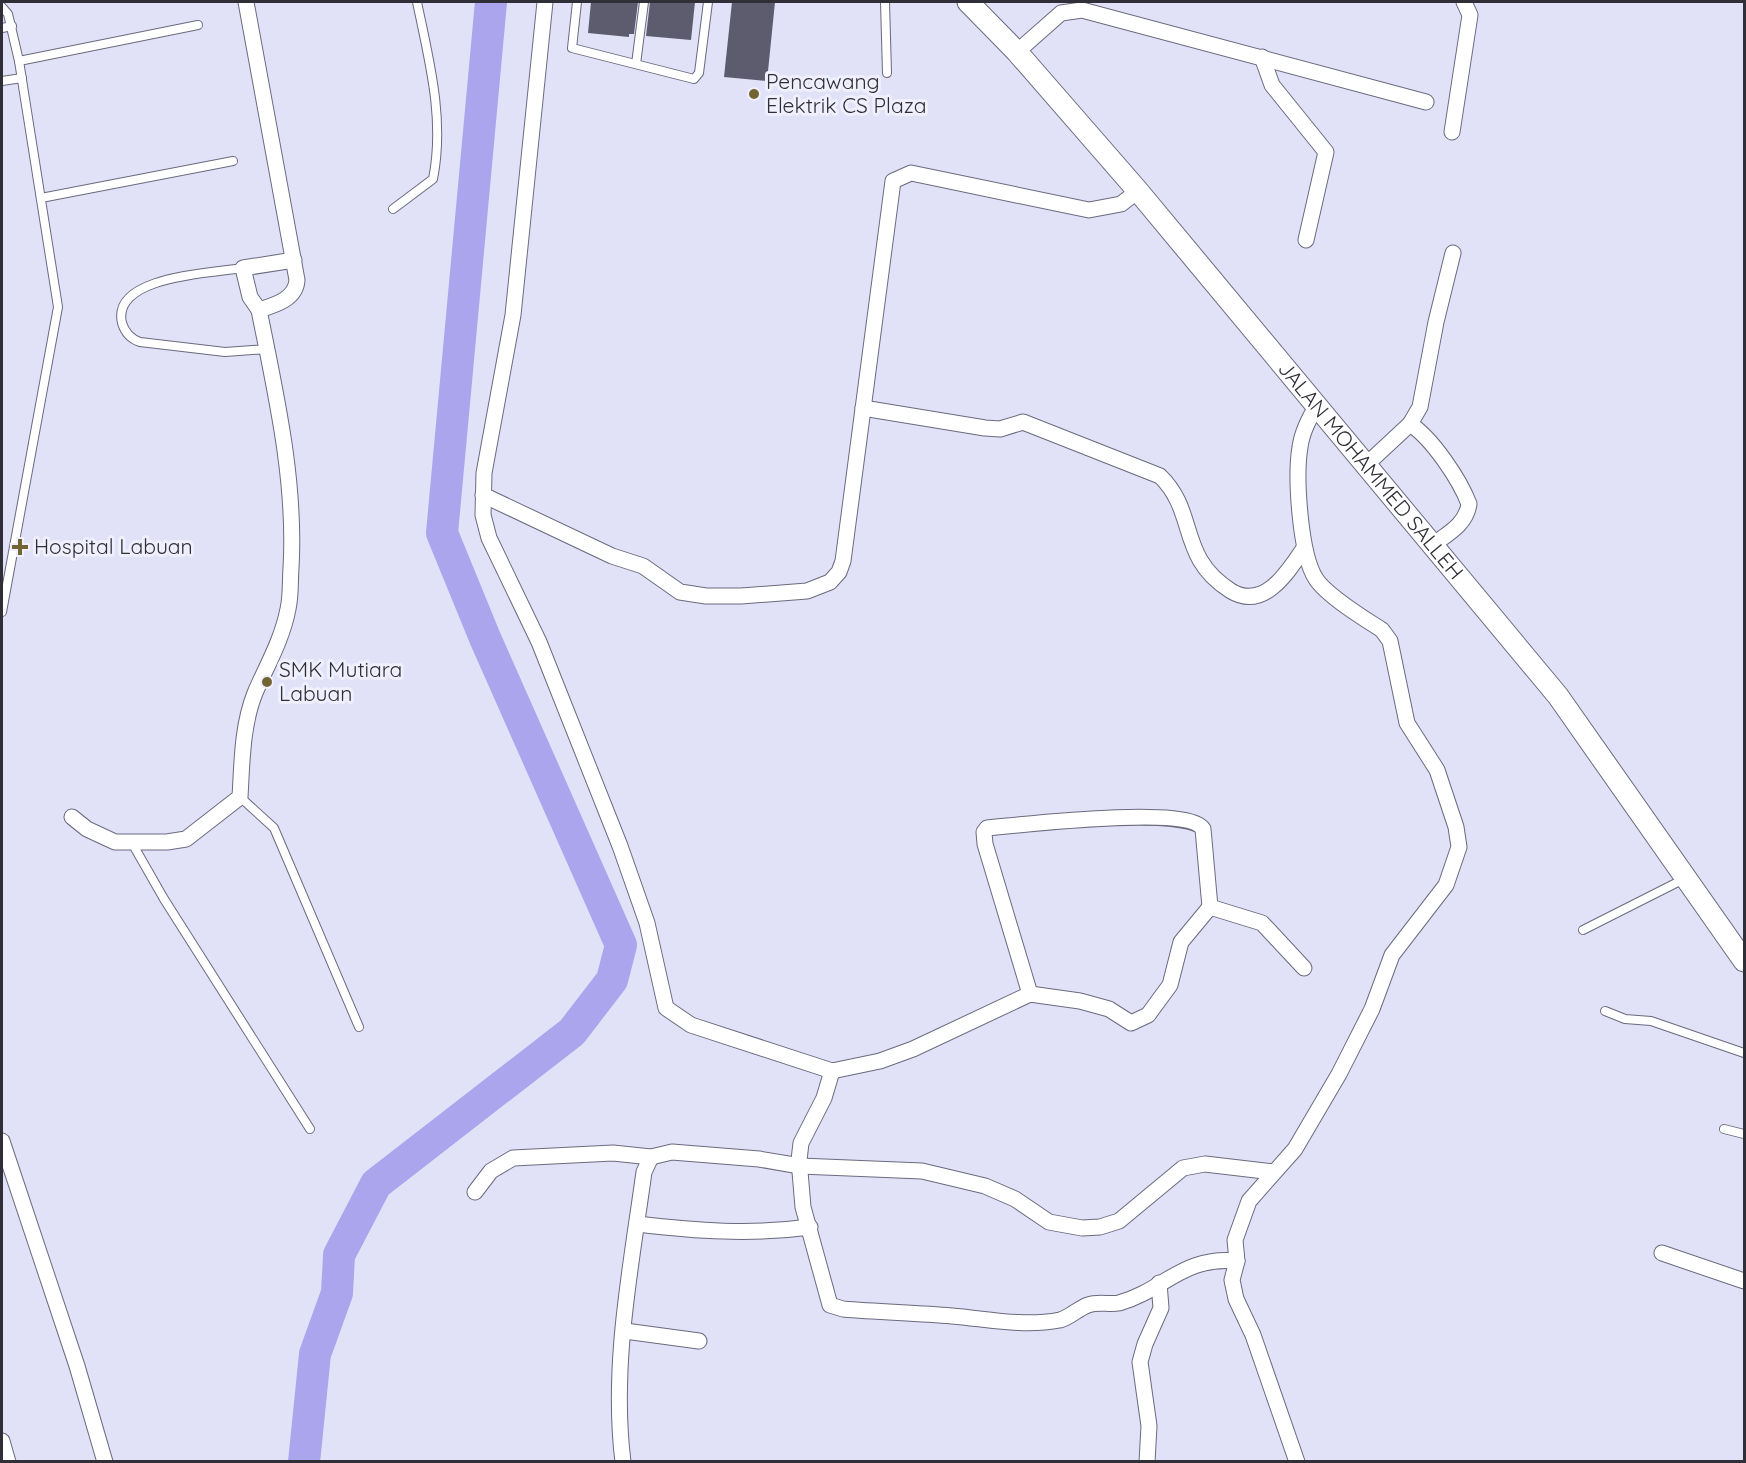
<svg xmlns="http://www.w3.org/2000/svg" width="1746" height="1463" viewBox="0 0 1746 1463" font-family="Quicksand,sans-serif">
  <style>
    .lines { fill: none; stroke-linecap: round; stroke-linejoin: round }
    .river { stroke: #aaa5ec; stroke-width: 32 }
    .building { fill: #5d5c6f }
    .service-casing { stroke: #6b6a7e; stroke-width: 10 }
    .minor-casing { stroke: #6b6a7e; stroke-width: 17 }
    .secondary-casing { stroke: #6b6a7e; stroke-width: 23 }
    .service { stroke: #fff; stroke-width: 8 }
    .minor { stroke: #fff; stroke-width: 15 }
    .secondary { stroke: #fff; stroke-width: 21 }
    .poi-dot { fill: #736533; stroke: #efeffd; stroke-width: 2 }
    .labels { text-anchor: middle; stroke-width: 6; stroke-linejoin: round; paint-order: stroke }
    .poi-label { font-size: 21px; fill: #302f38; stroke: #efeffd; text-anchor: start }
    .street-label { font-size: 21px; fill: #302f38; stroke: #efeffd }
  </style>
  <rect width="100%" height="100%" fill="#e1e1f8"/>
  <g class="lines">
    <path class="river" d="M304,1462L315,1354L337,1293L339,1255L376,1184L572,1032L612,980L621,945L485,638L442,533L491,2"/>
  </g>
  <g class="building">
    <path d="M591,2H638L634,34H629V37L588,33Z"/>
    <path d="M650,2H695L691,40L646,36Z"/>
    <path d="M732,2H775L767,81L724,77Z"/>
  </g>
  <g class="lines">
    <defs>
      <g id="service">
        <path d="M577,2L572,48L694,79L699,73L708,2"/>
        <path d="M885,2L887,73"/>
        <path d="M2,7L8,14L19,61L58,307L2,612"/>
        <path d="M2,28L12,26"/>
        <path d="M19,61L198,25"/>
        <path d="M636,64L644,2"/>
        <path d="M2,81L22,78"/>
        <path d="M41,198L233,161"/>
        <path d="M393,209L433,179C445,119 429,60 417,2"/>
        <path d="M243,268C212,273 111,276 122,323C125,333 131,339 140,342L225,352L267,349"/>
        <path d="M240,797L274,828L359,1027"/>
        <path d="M132,843L164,899L310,1129"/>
        <path d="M1583,930L1684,879"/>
        <path d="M1605,1011L1625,1019L1651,1021L1744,1053"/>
        <path d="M1724,1129L1744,1134"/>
      </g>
      <g id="minor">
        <path d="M545,2L513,315L484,473L483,515L489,538L539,642L620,846L647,923L666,1008L691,1025L832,1071L880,1061L913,1049L1030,994L1080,1001L1109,1009L1131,1023L1148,1015L1170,985L1181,942L1210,907"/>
        <path d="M1017,52L1061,13L1082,10L1426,102"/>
        <path d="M1262,57L1272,85L1326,152L1306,240"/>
        <path d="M1452,132L1470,15L1464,2"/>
        <path d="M259,310L250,297L243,268L294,260"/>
        <path d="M863,408L985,428L1000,429L1023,422L1160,476C1198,513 1177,557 1231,591C1264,611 1288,572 1304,548"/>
        <path d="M1367,464L1410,424"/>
        <path d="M483,495L612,556L643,566L680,592L706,596H741L807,591L830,582L839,572L843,561L893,181L911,173L1089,210L1121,204L1138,191"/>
        <path d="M1431,546C1447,534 1466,525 1469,504C1460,480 1432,438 1410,424L1420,407L1436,322L1453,253"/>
        <path d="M72,817L87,829L115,842H167L186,839L240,797C242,763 242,725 255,693C267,665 282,640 288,609C291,596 290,581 291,568C296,481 276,395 259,310C275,305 296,299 297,280L246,2"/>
        <path d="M1030,994L985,844L984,832L987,828C1020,825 1188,805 1203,829L1210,907L1262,923L1304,968"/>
        <path d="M832,1071L824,1098L801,1143L799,1160L803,1207L830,1305L843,1309C879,1312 915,1313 952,1316C988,1319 1023,1327 1060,1320C1071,1317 1077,1309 1088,1305C1099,1301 1109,1305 1119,1303C1165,1290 1182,1256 1237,1261"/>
        <path d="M2,1141L77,1366L105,1462"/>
        <path d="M475,1192L491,1171L513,1158L613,1153L651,1157L672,1152L759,1159L800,1166L922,1171L985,1186L1015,1199L1049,1222L1082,1228L1100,1227L1119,1221L1183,1168L1205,1164L1273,1172"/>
        <path d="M638,1224C696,1231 751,1235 810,1227"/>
        <path d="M1662,1253L1744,1281"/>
        <path d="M625,1331L699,1341"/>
        <path d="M2,1441L8,1462"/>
        <path d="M623,1462C611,1366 631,1267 644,1172L651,1157"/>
        <path d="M1147,1462L1149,1426L1140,1362L1145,1344L1161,1308L1159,1283"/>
        <path d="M1297,1462L1253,1335L1236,1299L1232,1280L1237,1261L1235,1240L1249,1201L1295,1149L1339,1074L1372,1009L1392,955L1446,885L1459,847L1456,827L1437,770L1407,723L1390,641L1382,630C1365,619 1327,596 1316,579C1300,555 1295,477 1300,447C1302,432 1309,419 1317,405"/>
      </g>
      <g id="secondary">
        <path id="s1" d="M968,2L1017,52L1138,191L1558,696L1744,961"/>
      </g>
    </defs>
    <use href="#service" class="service-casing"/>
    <use href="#minor" class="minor-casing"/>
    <use href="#secondary" class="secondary-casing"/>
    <use href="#service" class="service"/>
    <use href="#minor" class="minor"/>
    <use href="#secondary" class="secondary"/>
  </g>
  <g class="poi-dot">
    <circle cx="754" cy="94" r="6"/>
    <path d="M17 538h6v6h6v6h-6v6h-6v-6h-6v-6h6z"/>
    <circle cx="267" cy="682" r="6"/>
  </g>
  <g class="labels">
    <g class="poi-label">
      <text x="766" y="89">Pencawang<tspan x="766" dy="24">Elektrik CS Plaza</tspan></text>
      <text x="34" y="554">Hospital Labuan</text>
      <text x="279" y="677">SMK Mutiara<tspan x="279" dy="24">Labuan</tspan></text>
    </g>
    <g class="street-label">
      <text dy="7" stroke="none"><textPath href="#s1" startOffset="618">JALAN MOHAMMED SALLEH</textPath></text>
    </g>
  </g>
  <rect width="1746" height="1463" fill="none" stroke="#302f38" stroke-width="6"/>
</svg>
